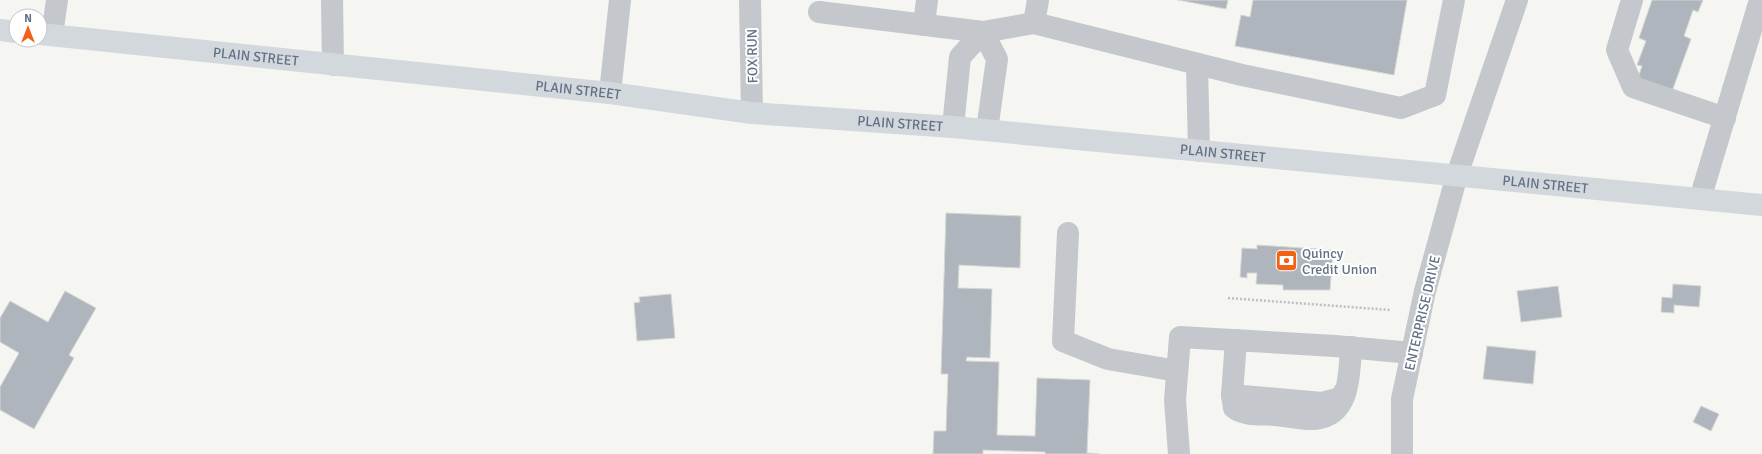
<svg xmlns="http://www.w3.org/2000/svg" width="1762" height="454" viewBox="0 0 1762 454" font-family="Signika,sans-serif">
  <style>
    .building { fill: #afb5bc; stroke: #d6d7d4 }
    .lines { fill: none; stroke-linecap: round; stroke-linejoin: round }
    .path { stroke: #bebfc2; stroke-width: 2.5; stroke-dasharray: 2 2; stroke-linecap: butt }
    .minor { stroke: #c4c7cb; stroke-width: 22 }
    .major { stroke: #d3d8dd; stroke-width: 22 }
    .labels { text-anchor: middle; stroke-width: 4; stroke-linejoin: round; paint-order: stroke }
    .street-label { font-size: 14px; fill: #627185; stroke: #fff }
    .poi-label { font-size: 14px; fill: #627185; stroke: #fff; text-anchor: start }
  </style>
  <rect width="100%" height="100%" fill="#f5f5f1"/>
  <g class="building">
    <path d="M1178,0H1228L1226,9Z"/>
    <path d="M1253,0H1407L1394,75L1235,46L1241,15L1250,17Z"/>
    <path d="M1652,0H1703L1698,12L1693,10L1684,36L1691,39L1671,94L1637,81L1642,66L1637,65L1646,41L1639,38Z"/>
    <path d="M946,213L1021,216L1020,268L959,265L958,288L992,289L990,358L967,357L966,361L999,362L997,435L1035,436L1037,378L1090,380L1087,453L1099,454H1045V452L983,450V454H933L934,431H946L948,374H941Z"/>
    <path d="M1257,245L1333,250L1330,290H1283V285L1256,284L1257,273H1247V278L1240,277L1242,248L1257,249Z"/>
    <path d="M1673,284L1701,286L1699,307L1674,305V313L1661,312L1662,297L1672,298Z"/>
    <path d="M1558,286L1562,317L1521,322L1517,291Z"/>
    <path d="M65,291L96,308L69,355L74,358L34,429L0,410V387L19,353L0,342V318L10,301L48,322Z"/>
    <path d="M671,294L675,338L637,341L634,303L640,302L639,297Z"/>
    <path d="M1487,346L1536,351L1533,384L1483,379Z"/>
    <path d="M1701,406L1719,414L1711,431L1693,422Z"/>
  </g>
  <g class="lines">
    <path class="path" d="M1228,298L1391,310"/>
    <g class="minor">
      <path d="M332,0L333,65"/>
      <path d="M750,0L752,113"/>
      <path d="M1632,0L1617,50L1633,87L1725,118"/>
      <path d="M819,12L983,32L1034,23L1242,75L1401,108L1435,95L1454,0"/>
      <path d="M1034,23L1038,0"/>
      <path d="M924,25L927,0"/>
      <path d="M983,32L997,59L987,130"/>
      <path d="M52,35L57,0"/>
      <path d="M1197,64L1199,151"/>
      <path d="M610,93L620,0"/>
      <path d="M953,127L960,57L983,32"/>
      <path d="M1700,199L1760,0"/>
      <path d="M1068,233L1063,341L1108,359L1177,371"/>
      <path d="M1236,340L1232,395L1234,408C1244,416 1263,414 1275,415C1288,416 1303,420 1315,419C1351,415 1349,374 1351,347"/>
      <path d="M1232,395L1322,403L1337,399L1342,396L1344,392"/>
      <path d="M1179,454L1175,400L1180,337L1335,346L1412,353"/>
      <path d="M1402,454V399L1425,291L1457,175L1517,0"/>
    </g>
    <g class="major">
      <path d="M0,30L16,32"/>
      <path id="s1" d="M40,34L610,93L752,113L953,127L1762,205"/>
    </g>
  </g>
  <defs>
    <symbol id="bank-square" viewBox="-11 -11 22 22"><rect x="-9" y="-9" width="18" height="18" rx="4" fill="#f16215" stroke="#fff"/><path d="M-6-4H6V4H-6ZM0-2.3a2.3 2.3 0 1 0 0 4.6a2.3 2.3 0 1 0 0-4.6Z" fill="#fff"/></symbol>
  </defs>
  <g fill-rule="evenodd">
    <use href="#bank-square" x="1274" y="248" width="25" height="25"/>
  </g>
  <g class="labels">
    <g class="street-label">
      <text transform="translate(752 56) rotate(-91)" y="5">FOX RUN</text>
      <text dy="5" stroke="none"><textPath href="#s1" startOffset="217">PLAIN STREET</textPath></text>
      <text dy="5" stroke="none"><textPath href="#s1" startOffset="541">PLAIN STREET</textPath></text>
      <text dy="5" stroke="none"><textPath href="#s1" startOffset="865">PLAIN STREET</textPath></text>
      <text dy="5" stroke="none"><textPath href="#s1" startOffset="1189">PLAIN STREET</textPath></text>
      <text dy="5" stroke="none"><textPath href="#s1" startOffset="1513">PLAIN STREET</textPath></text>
      <text transform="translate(1422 313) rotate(-77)" y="5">ENTERPRISE DRIVE</text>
    </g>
    <g class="poi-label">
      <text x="1302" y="258">Quincy<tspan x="1302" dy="16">Credit Union</tspan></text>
    </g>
  </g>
  <g transform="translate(28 28)"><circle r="19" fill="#ffffff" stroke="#c0c6ce"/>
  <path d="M0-3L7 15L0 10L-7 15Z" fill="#f16215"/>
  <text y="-6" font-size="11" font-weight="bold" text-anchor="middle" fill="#627185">N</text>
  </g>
</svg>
